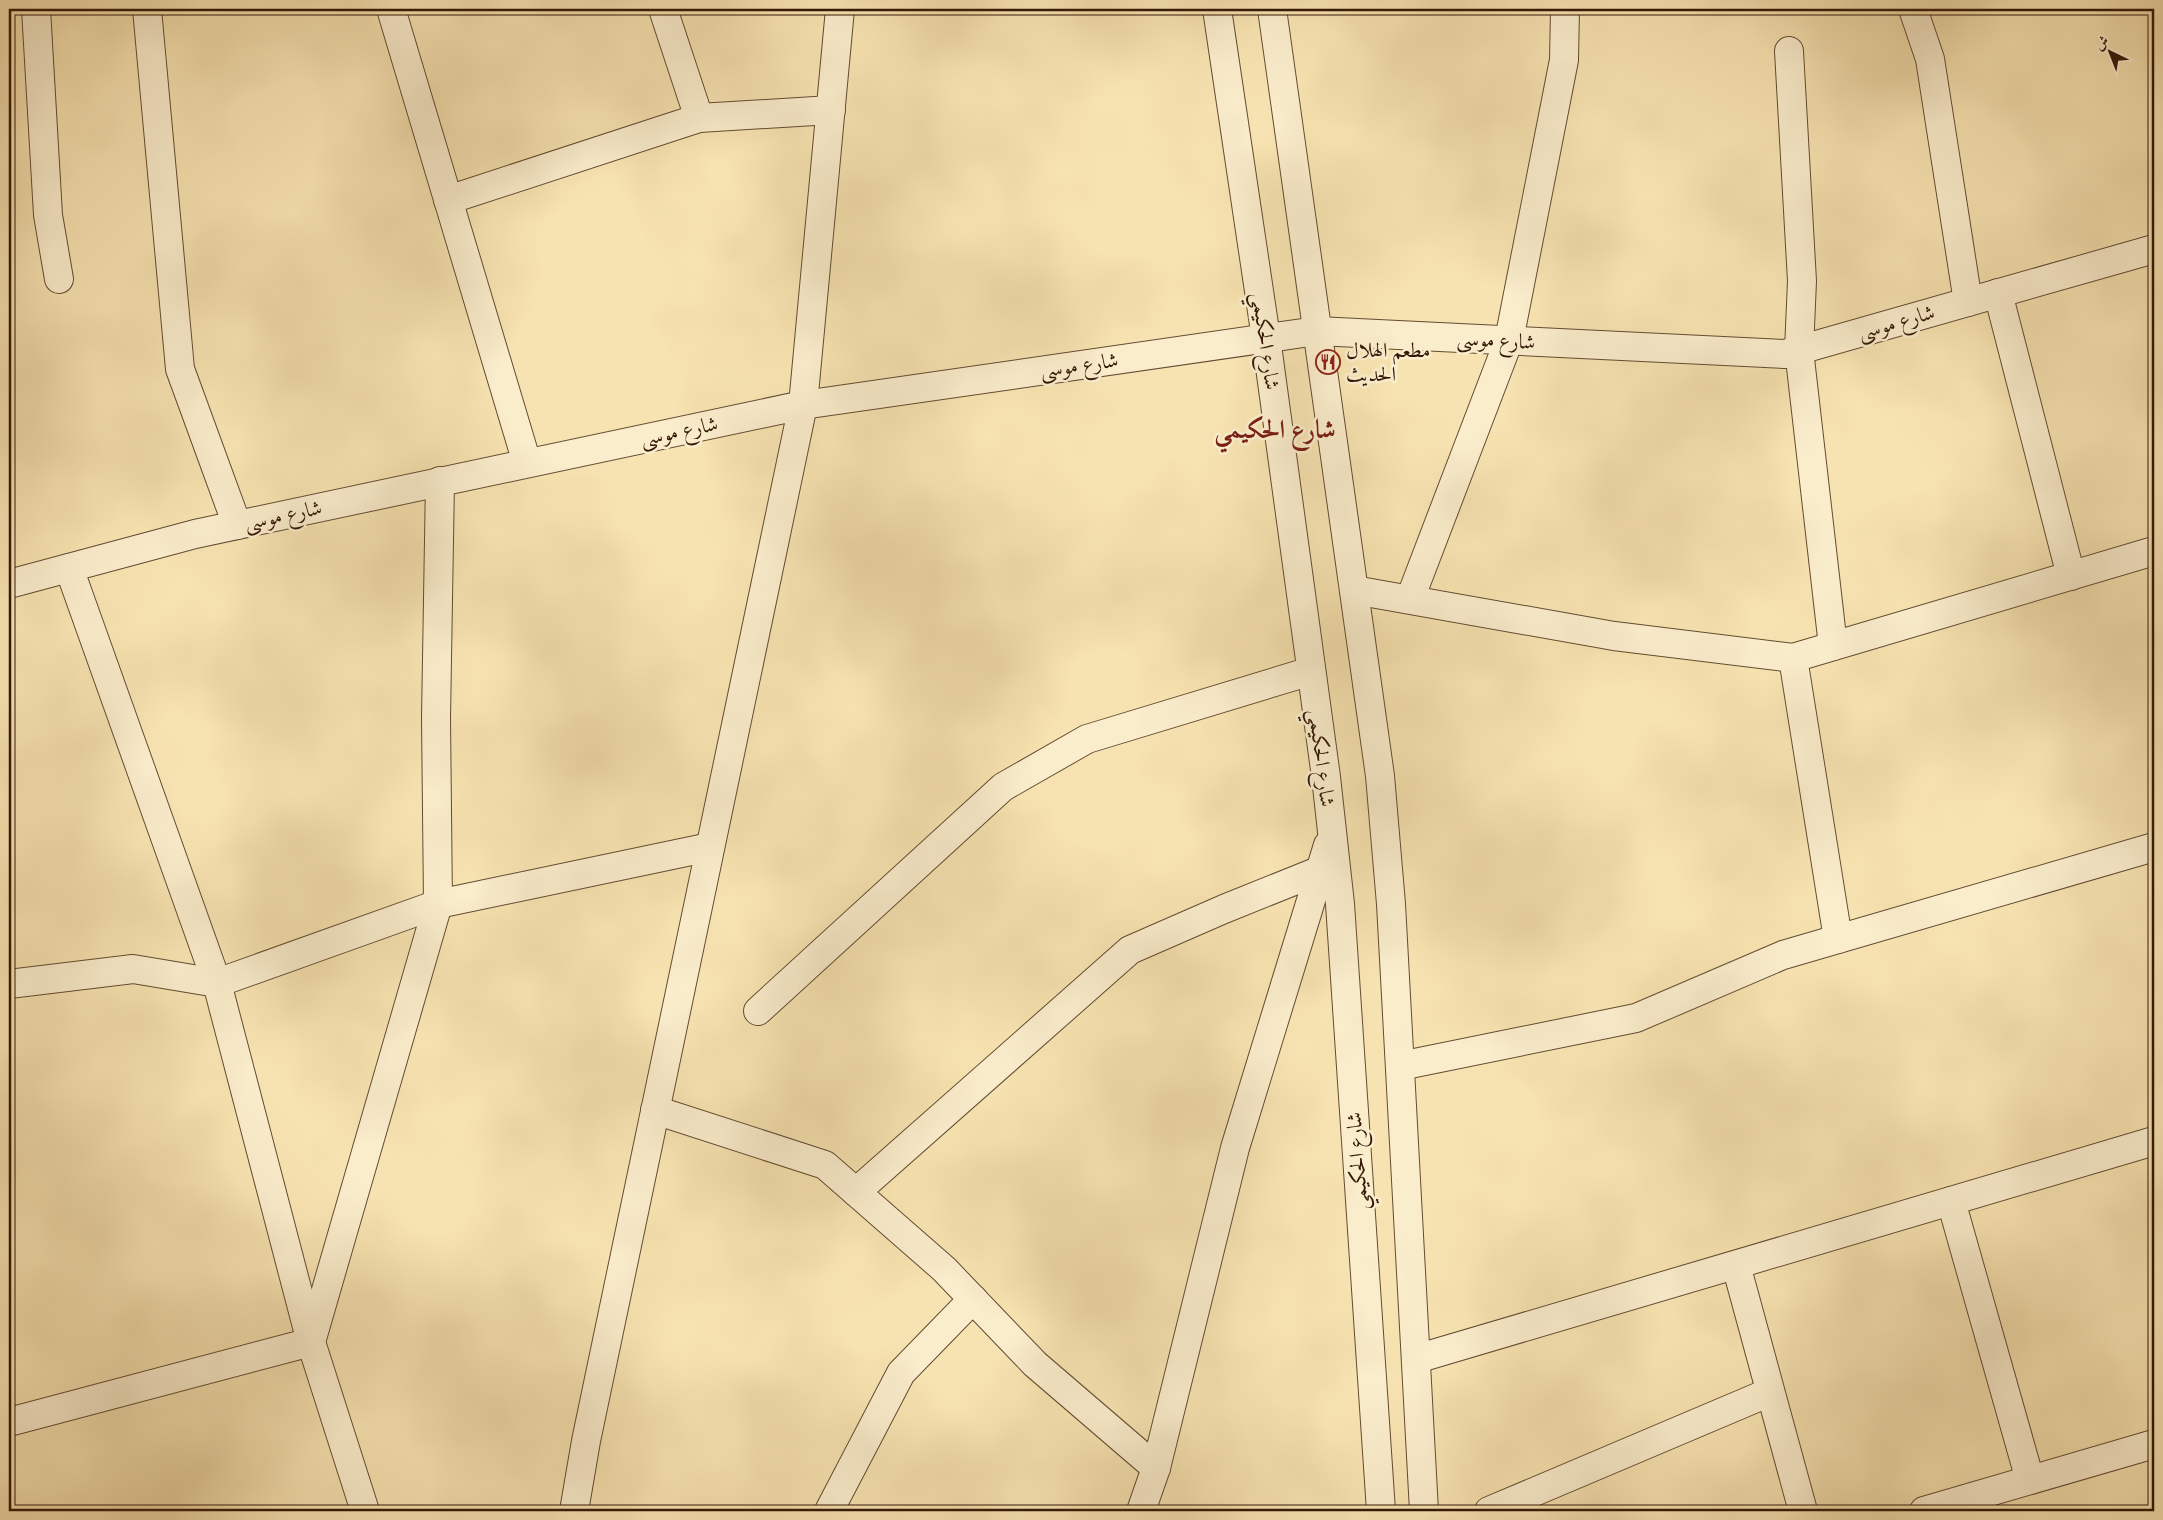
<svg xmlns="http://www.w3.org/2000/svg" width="2163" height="1520" viewBox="0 0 2163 1520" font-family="'Sorts Mill Goudy',Amiri,serif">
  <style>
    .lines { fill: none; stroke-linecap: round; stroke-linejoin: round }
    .minor-casing { stroke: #644b32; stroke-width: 30 }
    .minor { stroke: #faedcc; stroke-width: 28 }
    .labels { text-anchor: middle; stroke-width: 5; stroke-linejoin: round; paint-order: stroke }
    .street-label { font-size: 21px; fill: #331807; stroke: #faedcc }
    .poi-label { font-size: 21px; fill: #331807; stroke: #faedcc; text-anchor: start }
    .district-label { font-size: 26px; font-weight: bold; fill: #7a1f14; stroke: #faedcc }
  </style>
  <rect width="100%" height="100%" fill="#f7e3b1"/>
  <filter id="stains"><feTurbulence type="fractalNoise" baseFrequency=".004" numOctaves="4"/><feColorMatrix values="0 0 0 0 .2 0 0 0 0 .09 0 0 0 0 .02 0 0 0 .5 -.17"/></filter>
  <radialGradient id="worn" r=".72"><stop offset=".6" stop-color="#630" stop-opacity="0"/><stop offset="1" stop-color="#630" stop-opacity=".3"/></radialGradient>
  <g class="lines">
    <defs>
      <g id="minor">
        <path d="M36,9L48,215L59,279"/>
        <path d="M147,9L180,369L237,525"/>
        <path d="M391,9L527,463"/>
        <path d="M663,9L699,118"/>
        <path d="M1217,9L1266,338L1326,777L1340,904L1381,1511"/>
        <path d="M1272,9L1380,776L1391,904L1424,1511"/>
        <path d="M1913,9L1930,59L1968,302"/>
        <path d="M1789,51L1802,281L1799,350L1833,646"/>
        <path d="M448,200L699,118L831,110"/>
        <path d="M1998,293L2071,576"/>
        <path d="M69,568L217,983L438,904L710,847"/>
        <path d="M9,584L195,534L803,405L1317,331L1785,354L2154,249"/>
        <path d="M1354,590L1614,636L1793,658L2154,551"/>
        <path d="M1410,599L1509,340L1564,60L1565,9"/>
        <path d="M1793,658L1838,939"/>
        <path d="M9,984L133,969L217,983L311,1342L365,1511"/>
        <path d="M758,1011L1003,787L1087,739L1311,671"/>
        <path d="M1400,1066L1636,1018L1783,955L2154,847"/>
        <path d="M655,1110L825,1165L944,1269L1035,1364L1156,1468"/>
        <path d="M856,1192L1130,950L1224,909L1321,870"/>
        <path d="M1951,1201L2030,1480"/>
        <path d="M1736,1265L1803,1511"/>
        <path d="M311,1342L438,904L436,718L440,481"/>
        <path d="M1416,1359L2154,1141"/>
        <path d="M9,1422L311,1342"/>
        <path d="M574,1511L586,1441L803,405L840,9"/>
        <path d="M829,1511L901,1373L973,1299"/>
        <path d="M1141,1511L1156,1468L1235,1148L1328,845"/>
        <path d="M1489,1511L1770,1392"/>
        <path d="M1924,1511L2154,1444"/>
      </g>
    </defs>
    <use href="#minor" class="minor-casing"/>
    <use href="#minor" class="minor"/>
  </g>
  <defs>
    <symbol id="restaurant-ring" viewBox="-11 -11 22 22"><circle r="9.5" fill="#faedcc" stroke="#8f2418" stroke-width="1.5"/><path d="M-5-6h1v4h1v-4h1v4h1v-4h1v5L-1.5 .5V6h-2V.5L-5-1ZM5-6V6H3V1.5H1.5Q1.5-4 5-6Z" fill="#8f2418"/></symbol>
  </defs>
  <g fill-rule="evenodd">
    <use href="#restaurant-ring" x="1314" y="348" width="28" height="28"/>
  </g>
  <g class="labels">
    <g class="street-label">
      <text transform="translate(1896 322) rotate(-16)" y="7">شارع موسى</text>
      <text transform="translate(1496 340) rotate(3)" y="7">شارع موسى</text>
      <text transform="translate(1266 341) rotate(82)" y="7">شارع الحكيمي</text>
      <text transform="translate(1079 365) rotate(-8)" y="7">شارع موسى</text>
      <text transform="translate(679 431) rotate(-12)" y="7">شارع موسى</text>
      <text transform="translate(283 515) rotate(-12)" y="7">شارع موسى</text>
      <text transform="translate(1322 758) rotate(83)" y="7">شارع الحكيمي</text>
      <text transform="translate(1357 1161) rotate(-94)" y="7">شارع الحكيمي</text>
    </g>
    <g class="poi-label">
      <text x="1346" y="357">مطعم الهلال<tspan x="1346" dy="24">الحديث</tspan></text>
    </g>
    <g class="district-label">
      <text x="1275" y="438">شارع الحكيمي</text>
    </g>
  </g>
  <rect width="2163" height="1520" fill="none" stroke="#f7e3b1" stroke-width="30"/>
  <rect x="10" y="10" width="2143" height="1500" fill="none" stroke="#331807" stroke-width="2.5"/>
  <rect x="15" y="15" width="2133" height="1490" fill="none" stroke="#331807"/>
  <g transform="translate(2110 52) rotate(317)" stroke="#faedcc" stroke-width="4" paint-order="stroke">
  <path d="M0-4L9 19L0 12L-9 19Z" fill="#331807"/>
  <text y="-8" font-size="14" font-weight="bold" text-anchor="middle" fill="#331807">ش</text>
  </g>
  <rect width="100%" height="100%" filter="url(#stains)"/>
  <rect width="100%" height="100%" fill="url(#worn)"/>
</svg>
